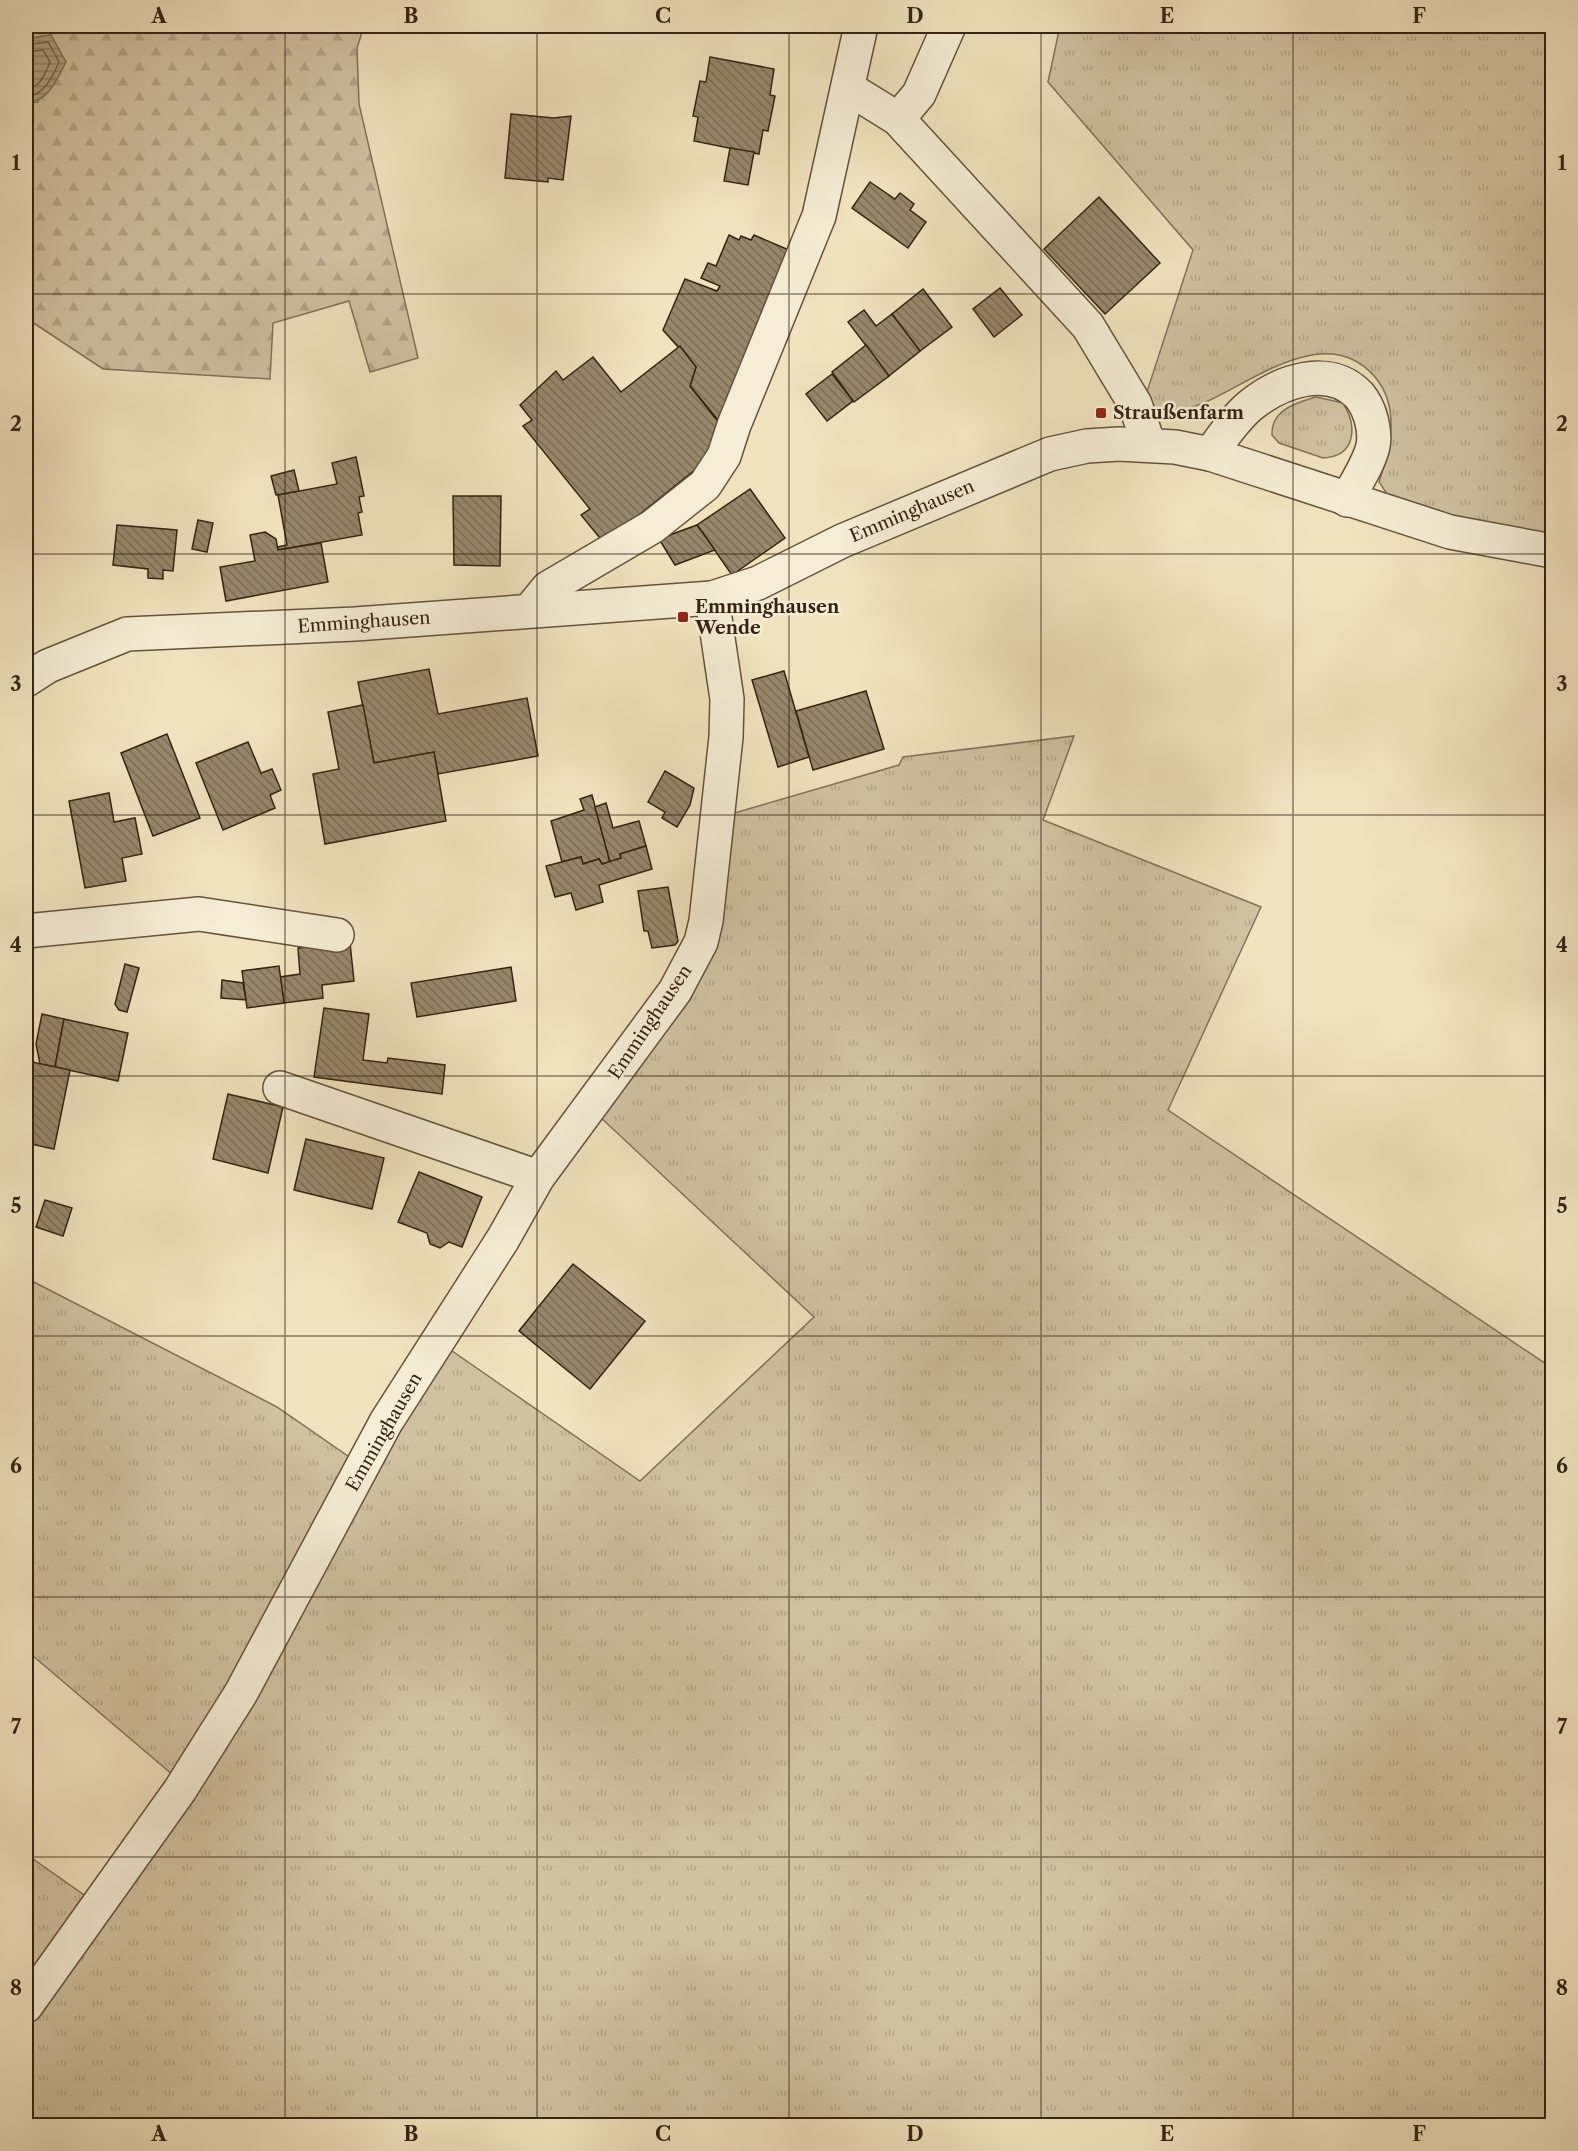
<svg xmlns="http://www.w3.org/2000/svg" width="1578" height="2151" viewBox="0 0 1578 2151" font-family="'Libre Caslon Text',serif">
  <style>
    .grass { fill: url(#grass-tufts); stroke: #827259; stroke-width: 1.5 }
    .forest { fill: url(#forest-firs); stroke: #827259; stroke-width: 1.5 }
    .water { fill: url(#water-rules); stroke: #7f6f55; stroke-width: 1.5 }
    .lines { fill: none; stroke-linecap: round; stroke-linejoin: round }
    .shore { stroke: #72624a; stroke-width: 1.5 }
    .building { fill: url(#building-back-hatch); stroke: #352311; stroke-width: 1.5 }
    .minor-casing { stroke: #64533c; stroke-width: 36 }
    .minor { stroke: #f5edd5; stroke-width: 33 }
    .grid { fill: none; stroke: #352311; stroke-width: 1.5; stroke-opacity: 0.55 }
    .poi-dot { fill: #8f2418; stroke: #f5edd5; stroke-width: 2 }
    .labels { text-anchor: middle; stroke-width: 5; stroke-linejoin: round; paint-order: stroke }
    .poi-label { font-size: 18px; font-weight: bold; fill: #352311; stroke: #f5edd5; text-anchor: start }
    .street-label { font-size: 18px; fill: #352311; stroke: #f5edd5 }
    .neatline { fill: none; stroke: #352311; stroke-width: 2 }
    .grid-label { font-size: 20px; text-anchor: middle; font-weight: bold; fill: #352311 }
  </style>
  <defs>
    <pattern id="grass-tufts" width="24" height="20" patternUnits="userSpaceOnUse" patternTransform="scale(1.5)"><rect width="24" height="20" fill="#d0c2a1"/><path d="M3 7l-1-3M5 7V3M7 7l1-3M15 17l-1-3M17 17v-4M19 17l1-3" fill="none" stroke="#b3a68a"/></pattern>
    <pattern id="forest-firs" width="22" height="20" patternUnits="userSpaceOnUse" patternTransform="scale(1.5)"><rect width="22" height="20" fill="#d0c2a1"/><path d="M5 1l3.5 6h-7zM16 11l3.5 6h-7z" fill="#b3a68a"/></pattern>
    <pattern id="water-rules" width="6" height="5" patternUnits="userSpaceOnUse" patternTransform="scale(1.5)"><rect width="6" height="5" fill="#b0a283"/><path d="M0 2.5h6" fill="none" stroke="#90846a"/></pattern>
    <pattern id="building-back-hatch" width="6" height="6" patternUnits="userSpaceOnUse" patternTransform="scale(1.5)"><rect width="6" height="6" fill="#96876b"/><path d="M-1 5l2 2M0 0l6 6M5-1l2 2" fill="none" stroke="#7b6e57"/></pattern>
  </defs>
  <rect width="100%" height="100%" fill="#f0e3be"/>
  <filter id="stains"><feTurbulence type="fractalNoise" baseFrequency=".00333" numOctaves="4"/><feColorMatrix values="0 0 0 0 .2 0 0 0 0 .09 0 0 0 0 .02 0 0 0 .5 -.17"/></filter>
  <radialGradient id="worn" r=".72"><stop offset=".6" stop-color="#630" stop-opacity="0"/><stop offset="1" stop-color="#630" stop-opacity=".3"/></radialGradient>
  <g class="grass">
    <path d="M1060,26H1552V537L1470,524L1391,500L1379,482C1390,448 1401,408 1375,377C1328,322 1256,379 1208,401C1193,408 1176,412 1161,418L1151,414L1143,404L1193,250L1048,82Z"/>
    <path d="M1316,397L1343,403C1357,426 1357,456 1323,458L1279,443L1272,435C1271,410 1296,403 1316,397Z"/>
    <path d="M1074,736L1043,820L1261,907L1168,1110L1552,1368V2125L26,2126V2015L442,1344L640,1481L814,1317L598,1115L641,1064L731,814L899,765L903,757Z"/>
    <path d="M26,1278L277,1407L355,1461L180,1781L26,1650Z"/>
    <path d="M26,1854L94,1902L26,1994Z"/>
  </g>
  <path class="forest" d="M26,26H364L357,48L359,104L418,358L370,372L349,301L273,323L270,379L103,369L26,318V103L38,102L51,35L26,39Z"/>
  <path class="water" d="M51,35L66,62C56,81 49,101 26,103V39Z"/>
  <g class="lines">
    <g class="shore">
      <path d="M26,45L48,42L59,62C52,78 44,95 26,97"/>
      <path d="M26,52L43,50L50,62C45,74 40,88 26,89"/>
    </g>
  </g>
  <g class="building">
    <path d="M710,57L774,69L770,95L775,96L768,131L763,130L759,154L694,141L698,117L693,116L700,81L706,82Z"/>
    <path d="M511,114L554,118L571,116L563,180L548,178V182L505,178Z"/>
    <path d="M730,148L754,152L748,185L724,181Z"/>
    <path d="M870,182L895,199L900,193L914,204L910,210L926,222L908,248L852,208Z"/>
    <path d="M1099,197L1160,263L1105,314L1044,249Z"/>
    <path d="M729,235L739,240L741,236L751,240L754,235L791,251L725,410L718,420L690,386L696,367L663,330L685,279L717,291L720,286L701,278L708,263L716,266Z"/>
    <path d="M1000,288L1022,315L994,337L973,309Z"/>
    <path d="M923,289L952,327L920,351L892,314Z"/>
    <path d="M864,310L876,326L892,314L920,351L889,376L848,322Z"/>
    <path d="M866,345L889,376L854,402L832,372Z"/>
    <path d="M680,346L696,367L690,386L724,429L701,465L604,543L581,515L590,509L523,426L532,420L520,405L556,371L563,380L593,357L621,392Z"/>
    <path d="M832,374L853,401L827,421L806,394Z"/>
    <path d="M356,457L364,496L359,497L362,512L358,513L362,535L278,550L277,547L287,545L278,495L337,484L332,463Z"/>
    <path d="M294,470L299,491L276,495L271,476Z"/>
    <path d="M750,489L785,538L732,575L697,525Z"/>
    <path d="M453,496H501L500,566L454,565Z"/>
    <path d="M198,520L213,523L207,552L192,549Z"/>
    <path d="M117,525L177,530L173,571L163,570V579L148,578V569L113,565Z"/>
    <path d="M697,525L715,550L675,565L659,539Z"/>
    <path d="M265,532L276,539L278,550L321,543L328,582L226,601L220,567L255,561L250,535Z"/>
    <path d="M429,669L438,714L527,698L538,756L438,774L434,752L374,763L358,682Z"/>
    <path d="M784,671L809,757L778,767L752,680Z"/>
    <path d="M866,691L884,749L813,770L796,711Z"/>
    <path d="M363,705L374,763L434,752L446,821L325,844L313,774L339,769L328,712Z"/>
    <path d="M167,734L200,818L153,836L121,753Z"/>
    <path d="M248,742L261,773L272,769L281,790L270,795L275,808L223,830L196,763Z"/>
    <path d="M665,771L694,788L690,805L677,827L662,818L665,812L648,802Z"/>
    <path d="M109,793L114,822L135,818L142,854L122,858L126,881L85,888L69,801Z"/>
    <path d="M592,795L610,862L602,864L599,859L583,864L581,857L562,862L551,821L584,810L580,799Z"/>
    <path d="M606,803L613,828L639,821L646,846L620,854L621,858L610,862L595,807Z"/>
    <path d="M646,846L652,869L599,885L603,902L576,910L571,893L555,897L546,866L581,857L583,864L599,859L602,864L621,858L620,854Z"/>
    <path d="M668,887L678,941L675,945L652,948L648,931H644L638,891Z"/>
    <path d="M350,943L354,981L322,985L323,998L284,1003L280,977L300,974L298,948Z"/>
    <path d="M125,964L139,968L127,1012L119,1010L115,1004Z"/>
    <path d="M279,966L284,1003L247,1008L242,971Z"/>
    <path d="M511,967L516,1001L417,1017L411,983Z"/>
    <path d="M222,980L243,983L246,1000L221,998Z"/>
    <path d="M324,1008L369,1014L363,1060L387,1063L388,1058L445,1065L442,1094L314,1077Z"/>
    <path d="M42,1014L64,1019L55,1067L40,1064L36,1044Z"/>
    <path d="M64,1019L128,1033L118,1081L55,1067Z"/>
    <path d="M32,1062L70,1070L54,1149L26,1143V1095Z"/>
    <path d="M228,1094L283,1107L268,1173L213,1159Z"/>
    <path d="M306,1139L384,1158L372,1209L294,1190Z"/>
    <path d="M419,1172L482,1197L462,1247L449,1242L440,1248L430,1244L427,1233L398,1222Z"/>
    <path d="M45,1200L72,1208L63,1236L36,1227Z"/>
    <path d="M573,1264L645,1321L590,1389L519,1331Z"/>
  </g>
  <g class="lines">
    <defs>
      <g id="minor">
        <path d="M848,88L898,119L1088,326L1135,404L1149,445"/>
        <path d="M898,119L919,94L949,26"/>
        <path d="M1210,454C1223,437 1235,418 1251,405C1281,381 1329,364 1359,395C1370,408 1376,430 1373,446C1369,464 1355,484 1347,500"/>
        <path d="M530,610L548,588L652,527L705,485L724,456L734,425L819,216L861,26"/>
        <path d="M26,680L48,666L127,634L355,624L712,598L758,583L842,541L1050,454L1087,446L1119,444L1175,447L1210,454L1450,532L1552,551"/>
        <path d="M26,931L199,914L337,935"/>
        <path d="M280,1088L538,1177"/>
        <path d="M26,2006L180,1790L241,1693L386,1422L503,1239L538,1177L675,991L701,942L706,921L726,737L727,699L712,598"/>
      </g>
    </defs>
    <use href="#minor" class="minor-casing"/>
    <use href="#minor" class="minor"/>
  </g>
  <path class="grid" d="M285,26V2126M537,26V2126M789,26V2126M1041,26V2126M1293,26V2126M26,294H1552M26,554H1552M26,815H1552M26,1076H1552M26,1336H1552M26,1597H1552M26,1857H1552"/>
  <g class="poi-dot">
    <rect x="1095" y="407" width="12" height="12" rx="3"/>
    <rect x="677" y="611" width="12" height="12" rx="3"/>
  </g>
  <g class="labels">
    <g class="poi-label">
      <text x="1113" y="419">Straußenfarm</text>
      <text x="695" y="613">Emminghausen<tspan x="695" dy="21">Wende</tspan></text>
    </g>
    <g class="street-label">
      <text transform="translate(912 511) rotate(-23)" y="6">Emminghausen</text>
      <text transform="translate(364 622) rotate(-4)" y="6">Emminghausen</text>
      <text transform="translate(650 1022) rotate(-56)" y="6">Emminghausen</text>
      <text transform="translate(384 1432) rotate(-60)" y="6">Emminghausen</text>
    </g>
  </g>
  <rect width="1578" height="2151" fill="none" stroke="#f0e3be" stroke-width="66"/>
  <rect x="33" y="33" width="1512" height="2085" class="neatline"/>
  <g class="grid-label">
    <text x="159" y="23">A</text>
    <text x="411" y="23">B</text>
    <text x="663" y="23">C</text>
    <text x="915" y="23">D</text>
    <text x="1167" y="23">E</text>
    <text x="1419" y="23">F</text>
    <text x="16" y="170">1</text>
    <text x="1562" y="170">1</text>
    <text x="16" y="431">2</text>
    <text x="1562" y="431">2</text>
    <text x="16" y="691">3</text>
    <text x="1562" y="691">3</text>
    <text x="16" y="952">4</text>
    <text x="1562" y="952">4</text>
    <text x="16" y="1213">5</text>
    <text x="1562" y="1213">5</text>
    <text x="16" y="1473">6</text>
    <text x="1562" y="1473">6</text>
    <text x="16" y="1734">7</text>
    <text x="1562" y="1734">7</text>
    <text x="16" y="1995">8</text>
    <text x="1562" y="1995">8</text>
    <text x="159" y="2141">A</text>
    <text x="411" y="2141">B</text>
    <text x="663" y="2141">C</text>
    <text x="915" y="2141">D</text>
    <text x="1167" y="2141">E</text>
    <text x="1419" y="2141">F</text>
  </g>
  <rect width="100%" height="100%" filter="url(#stains)"/>
  <rect width="100%" height="100%" fill="url(#worn)"/>
</svg>
